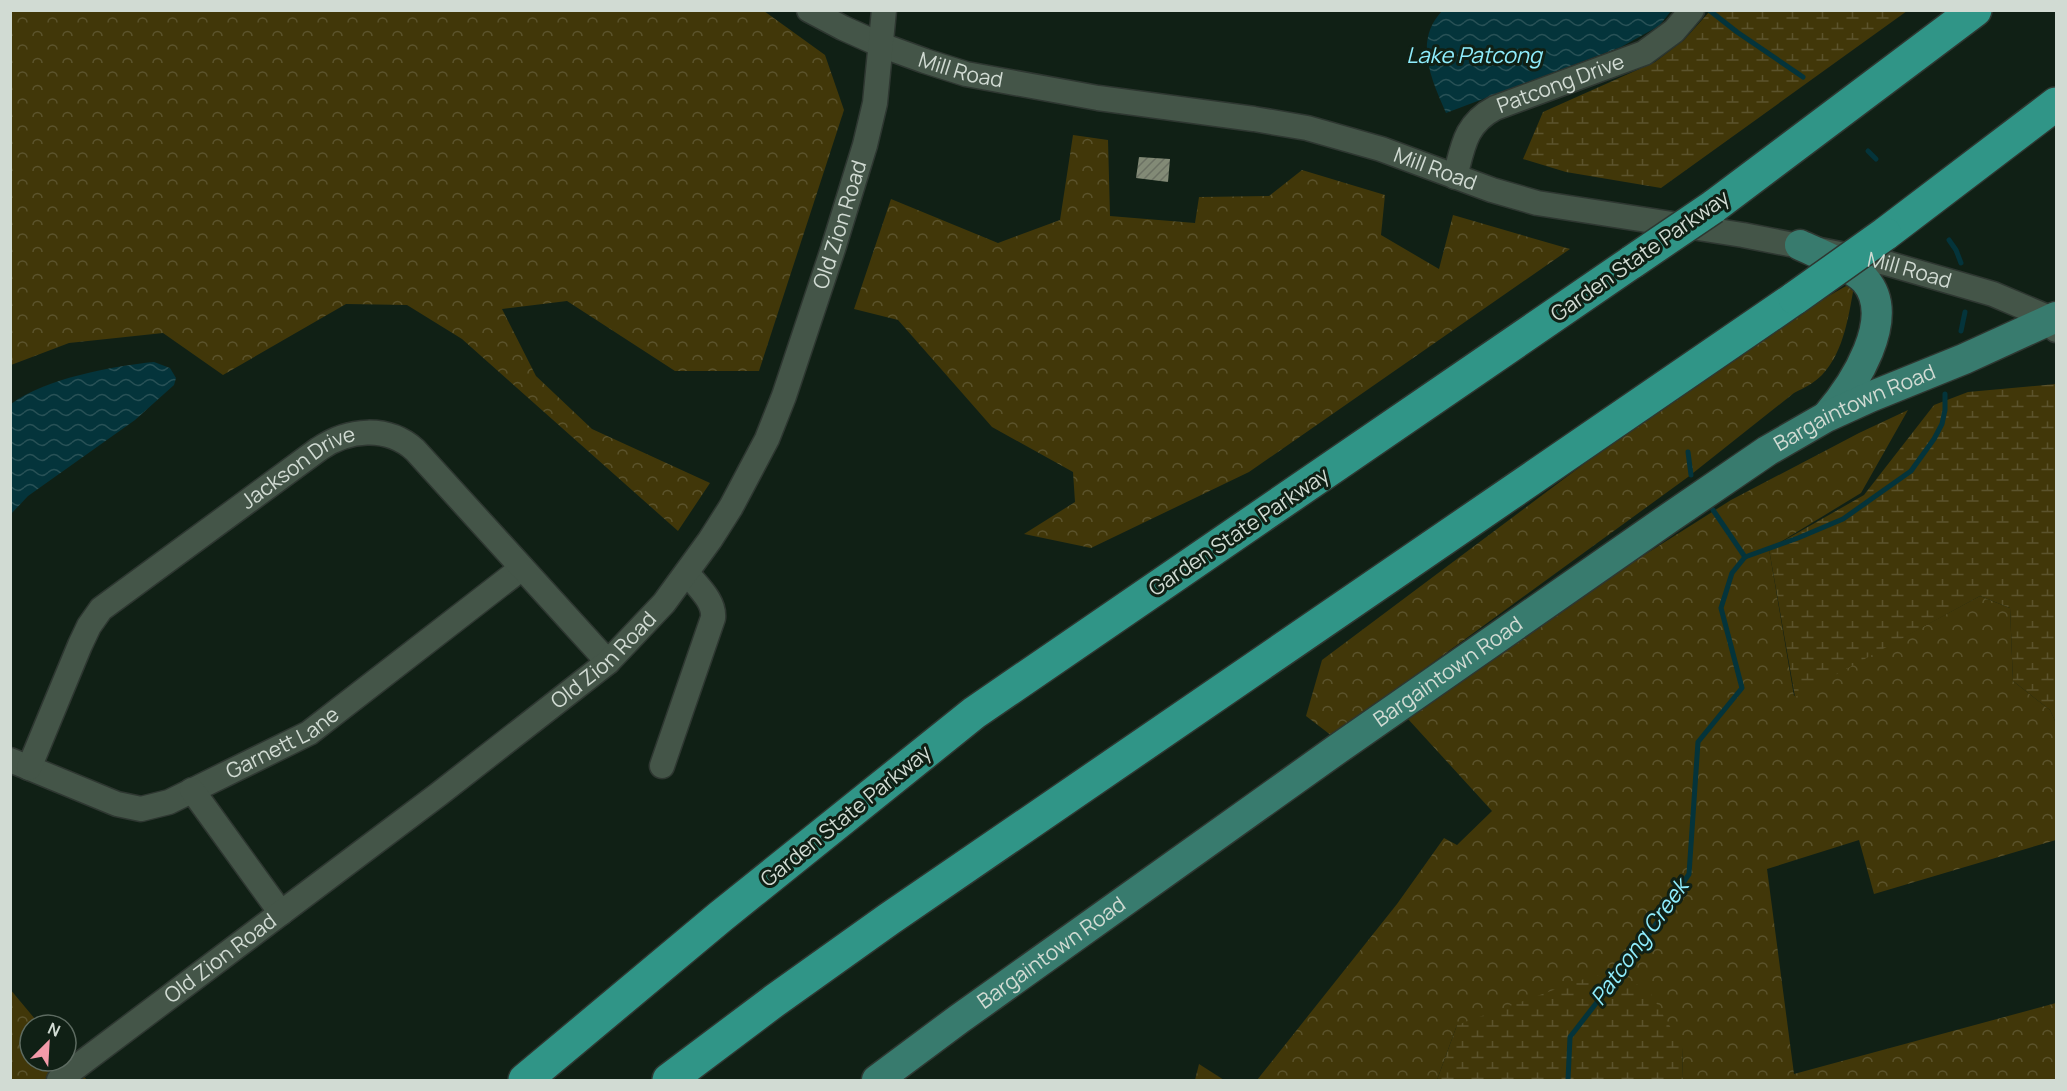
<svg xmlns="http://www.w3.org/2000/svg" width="2067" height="1091" viewBox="0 0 2067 1091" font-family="Manrope,sans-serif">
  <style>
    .forest { fill: url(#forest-crowns) }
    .wetland { fill: url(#wetland-marsh) }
    .water { fill: url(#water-waves) }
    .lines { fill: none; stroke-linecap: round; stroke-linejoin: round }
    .stream { stroke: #04343b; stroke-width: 5 }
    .building { fill: url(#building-hatch) }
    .minor-casing { stroke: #2e3731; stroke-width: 27 }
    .major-casing { stroke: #2e3731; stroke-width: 33 }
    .highway-casing { stroke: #2e3731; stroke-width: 36 }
    .minor { stroke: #445548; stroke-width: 24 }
    .major { stroke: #387b6e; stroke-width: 30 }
    .highway { stroke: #309587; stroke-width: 33 }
    .highway-bridge-casing { stroke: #2e3731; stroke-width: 36; stroke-linecap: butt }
    .highway-bridge { stroke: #309587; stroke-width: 33 }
    .labels { text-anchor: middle; stroke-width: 6; stroke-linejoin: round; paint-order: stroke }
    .street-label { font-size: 21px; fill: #d1dbd3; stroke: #102015 }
    .water-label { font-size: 22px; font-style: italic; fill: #8fedfd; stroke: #102015 }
  </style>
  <defs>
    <pattern id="forest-crowns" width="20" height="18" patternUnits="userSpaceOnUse" patternTransform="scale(1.5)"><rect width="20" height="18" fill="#413709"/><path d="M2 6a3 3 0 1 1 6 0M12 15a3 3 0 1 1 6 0" fill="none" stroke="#5b532c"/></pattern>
    <pattern id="wetland-marsh" width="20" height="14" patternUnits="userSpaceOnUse" patternTransform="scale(1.5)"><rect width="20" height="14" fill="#413709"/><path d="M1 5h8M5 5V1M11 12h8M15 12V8" fill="none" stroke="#5b532c"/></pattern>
    <pattern id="water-waves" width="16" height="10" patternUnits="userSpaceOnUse" patternTransform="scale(1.5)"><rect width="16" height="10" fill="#04343b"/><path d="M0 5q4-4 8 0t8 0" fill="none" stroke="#285156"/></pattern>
    <pattern id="building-hatch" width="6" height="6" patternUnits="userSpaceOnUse" patternTransform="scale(1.5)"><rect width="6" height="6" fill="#828a76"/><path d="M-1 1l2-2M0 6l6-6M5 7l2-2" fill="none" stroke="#6b7163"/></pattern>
  </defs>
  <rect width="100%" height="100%" fill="#102015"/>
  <g class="forest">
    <path d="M11,10L764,11L825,55L844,110L759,371H675L567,301L502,309L536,376L592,429L710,483L678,531L462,339L407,305L346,304L223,375L163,333L69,343L11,365Z"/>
    <path d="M1073,135L1108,140L1110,216L1195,223L1199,197L1269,196L1302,170L1385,195L1381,235L1439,269L1453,215L1570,249L1249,472L1091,548L1024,534L1075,502L1073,472L992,427L898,320L854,309L891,199L998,243L1060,220Z"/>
    <path d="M1855,281C1849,312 1845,351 1822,375C1814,383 1804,388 1794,393L1688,477L1332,736L1306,716L1322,660L1692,383L1772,328Z"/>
    <path d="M1908,410L1861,493L1769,549L1794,696L1980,596L2010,608L2013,681L2050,710L2056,723V840L1874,894L1859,840L1767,869L1794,1074L2056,1003V1080H1683L1682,1047L1457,1025L1437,1080H1257L1397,904L1444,838L1457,845L1492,811L1408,719L1556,611L1731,500L1859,433Z"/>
    <path d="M10,989L40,1025H30V1061H66V1057L87,1080H11Z"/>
    <path d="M1199,1064L1224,1080H1195Z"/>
  </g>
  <g class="wetland">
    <path d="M1710,11H1907L1661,188L1566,172L1523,159L1543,112L1655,62L1684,40Z"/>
    <path d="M2056,384V723L2050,710L2013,681L2010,608L1980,596L1795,697L1769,549L1864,495L1934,405L1968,392Z"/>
    <path d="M1595,975L1647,987L1682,1047L1683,1080H1437L1457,1025Z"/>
  </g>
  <g class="water">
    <path d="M1442,11V10L1671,11L1659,26L1621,47L1446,113C1432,81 1413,41 1442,11Z"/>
    <path d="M154,362L170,368L176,378L174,385L135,420L28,496L11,514V404C44,379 112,366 154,362Z"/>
  </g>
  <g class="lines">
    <g class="stream">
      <path d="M1709,10L1737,32L1803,77"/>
      <path d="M1868,151L1876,159"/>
      <path d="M1949,240L1956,250L1961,263"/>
      <path d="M1961,331L1965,312"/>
      <path d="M1688,452L1691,475"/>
      <path d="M1713,510L1745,557"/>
      <path d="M1568,1080L1570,1037L1646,939L1689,874L1698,742L1742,688L1721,608L1732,573L1745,557L1798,538L1843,519L1911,471L1934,439L1942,424L1945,410V394"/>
    </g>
  </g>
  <path class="building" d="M1139,157L1170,159L1168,182L1136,178Z"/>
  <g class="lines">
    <defs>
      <g id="minor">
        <path id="s1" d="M809,10L843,28L881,45L925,61L966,74L1098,98L1254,119L1307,128L1381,149L1492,190L1537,203L1743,235L1886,263L1993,294L2052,319L2056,330"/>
        <path id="s2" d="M1455,177C1463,146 1465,124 1495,108L1644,53L1674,31L1692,10"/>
        <path id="s3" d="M10,760L117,804L141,809L169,802L309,733L522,568"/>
        <path d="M662,766L713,618C715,601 697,586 687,573"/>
        <path id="s4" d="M29,768L80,645L89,626L101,609L319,449C348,429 387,425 415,450L608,662"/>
        <path d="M192,790L281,913"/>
        <path id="s5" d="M59,1080L439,794L608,662L664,603L710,540L731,507L767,439L784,396L833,249L865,145L875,103L884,10"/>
      </g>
      <g id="major">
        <path d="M1800,245C1817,253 1853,267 1865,280C1898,318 1853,386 1827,416"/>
        <path id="s6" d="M877,1080L959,1019L1336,750L1669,518L1767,451L1826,417L1870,397L1964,359L2056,317"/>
      </g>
      <g id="highway">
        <path d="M1713,207L1975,10"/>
        <path d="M1885,234L2056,104"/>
        <path d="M525,1080L720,917L974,713L1632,262"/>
        <path d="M669,1080L774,1001L889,919L1795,298"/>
      </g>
    </defs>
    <use href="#minor" class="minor-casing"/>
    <use href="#major" class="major-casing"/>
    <use href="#highway" class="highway-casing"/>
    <use href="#minor" class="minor"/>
    <use href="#major" class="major"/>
    <use href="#highway" class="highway"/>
    <defs>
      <g id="highway-bridge">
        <path d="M1632,262L1713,207"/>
        <path d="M1795,298L1885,234"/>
      </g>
    </defs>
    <use href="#highway-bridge" class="highway-bridge-casing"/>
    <use href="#highway-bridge" class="highway-bridge"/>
  </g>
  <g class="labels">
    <g class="street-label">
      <text dy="7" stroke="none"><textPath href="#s1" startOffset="164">Mill Road</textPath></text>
      <text dy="7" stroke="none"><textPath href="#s2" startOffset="153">Patcong Drive</textPath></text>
      <text dy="7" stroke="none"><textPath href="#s1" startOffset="650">Mill Road</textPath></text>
      <text dy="7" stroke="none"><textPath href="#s5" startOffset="1192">Old Zion Road</textPath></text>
      <text transform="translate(1640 256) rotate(-35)" y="7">Garden State Parkway</text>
      <text dy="7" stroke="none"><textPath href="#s1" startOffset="1136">Mill Road</textPath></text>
      <text dy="7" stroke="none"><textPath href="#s6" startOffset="1188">Bargaintown Road</textPath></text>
      <text dy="7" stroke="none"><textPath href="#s4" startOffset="418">Jackson Drive</textPath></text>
      <text transform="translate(1239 532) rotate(-34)" y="7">Garden State Parkway</text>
      <text dy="7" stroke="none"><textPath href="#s5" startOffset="688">Old Zion Road</textPath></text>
      <text dy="7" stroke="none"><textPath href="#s6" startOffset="702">Bargaintown Road</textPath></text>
      <text dy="7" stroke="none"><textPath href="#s3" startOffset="297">Garnett Lane</textPath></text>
      <text transform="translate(846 816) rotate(-39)" y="7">Garden State Parkway</text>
      <text dy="7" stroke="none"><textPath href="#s6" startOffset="216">Bargaintown Road</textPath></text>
      <text dy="7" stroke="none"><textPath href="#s5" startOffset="202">Old Zion Road</textPath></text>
    </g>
    <g class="water-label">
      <text x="1474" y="63">Lake Patcong</text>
      <text transform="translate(1639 942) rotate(-54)" y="8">Patcong Creek</text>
    </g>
  </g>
  <rect width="2067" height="1091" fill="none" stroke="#d1dbd3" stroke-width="24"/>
  <g transform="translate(48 1043) rotate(24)"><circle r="28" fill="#102015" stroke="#5d6b61" stroke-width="1.5"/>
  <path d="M0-4.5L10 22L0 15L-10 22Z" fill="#f39aa9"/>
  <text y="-9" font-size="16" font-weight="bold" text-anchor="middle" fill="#d1dbd3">N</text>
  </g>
</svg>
